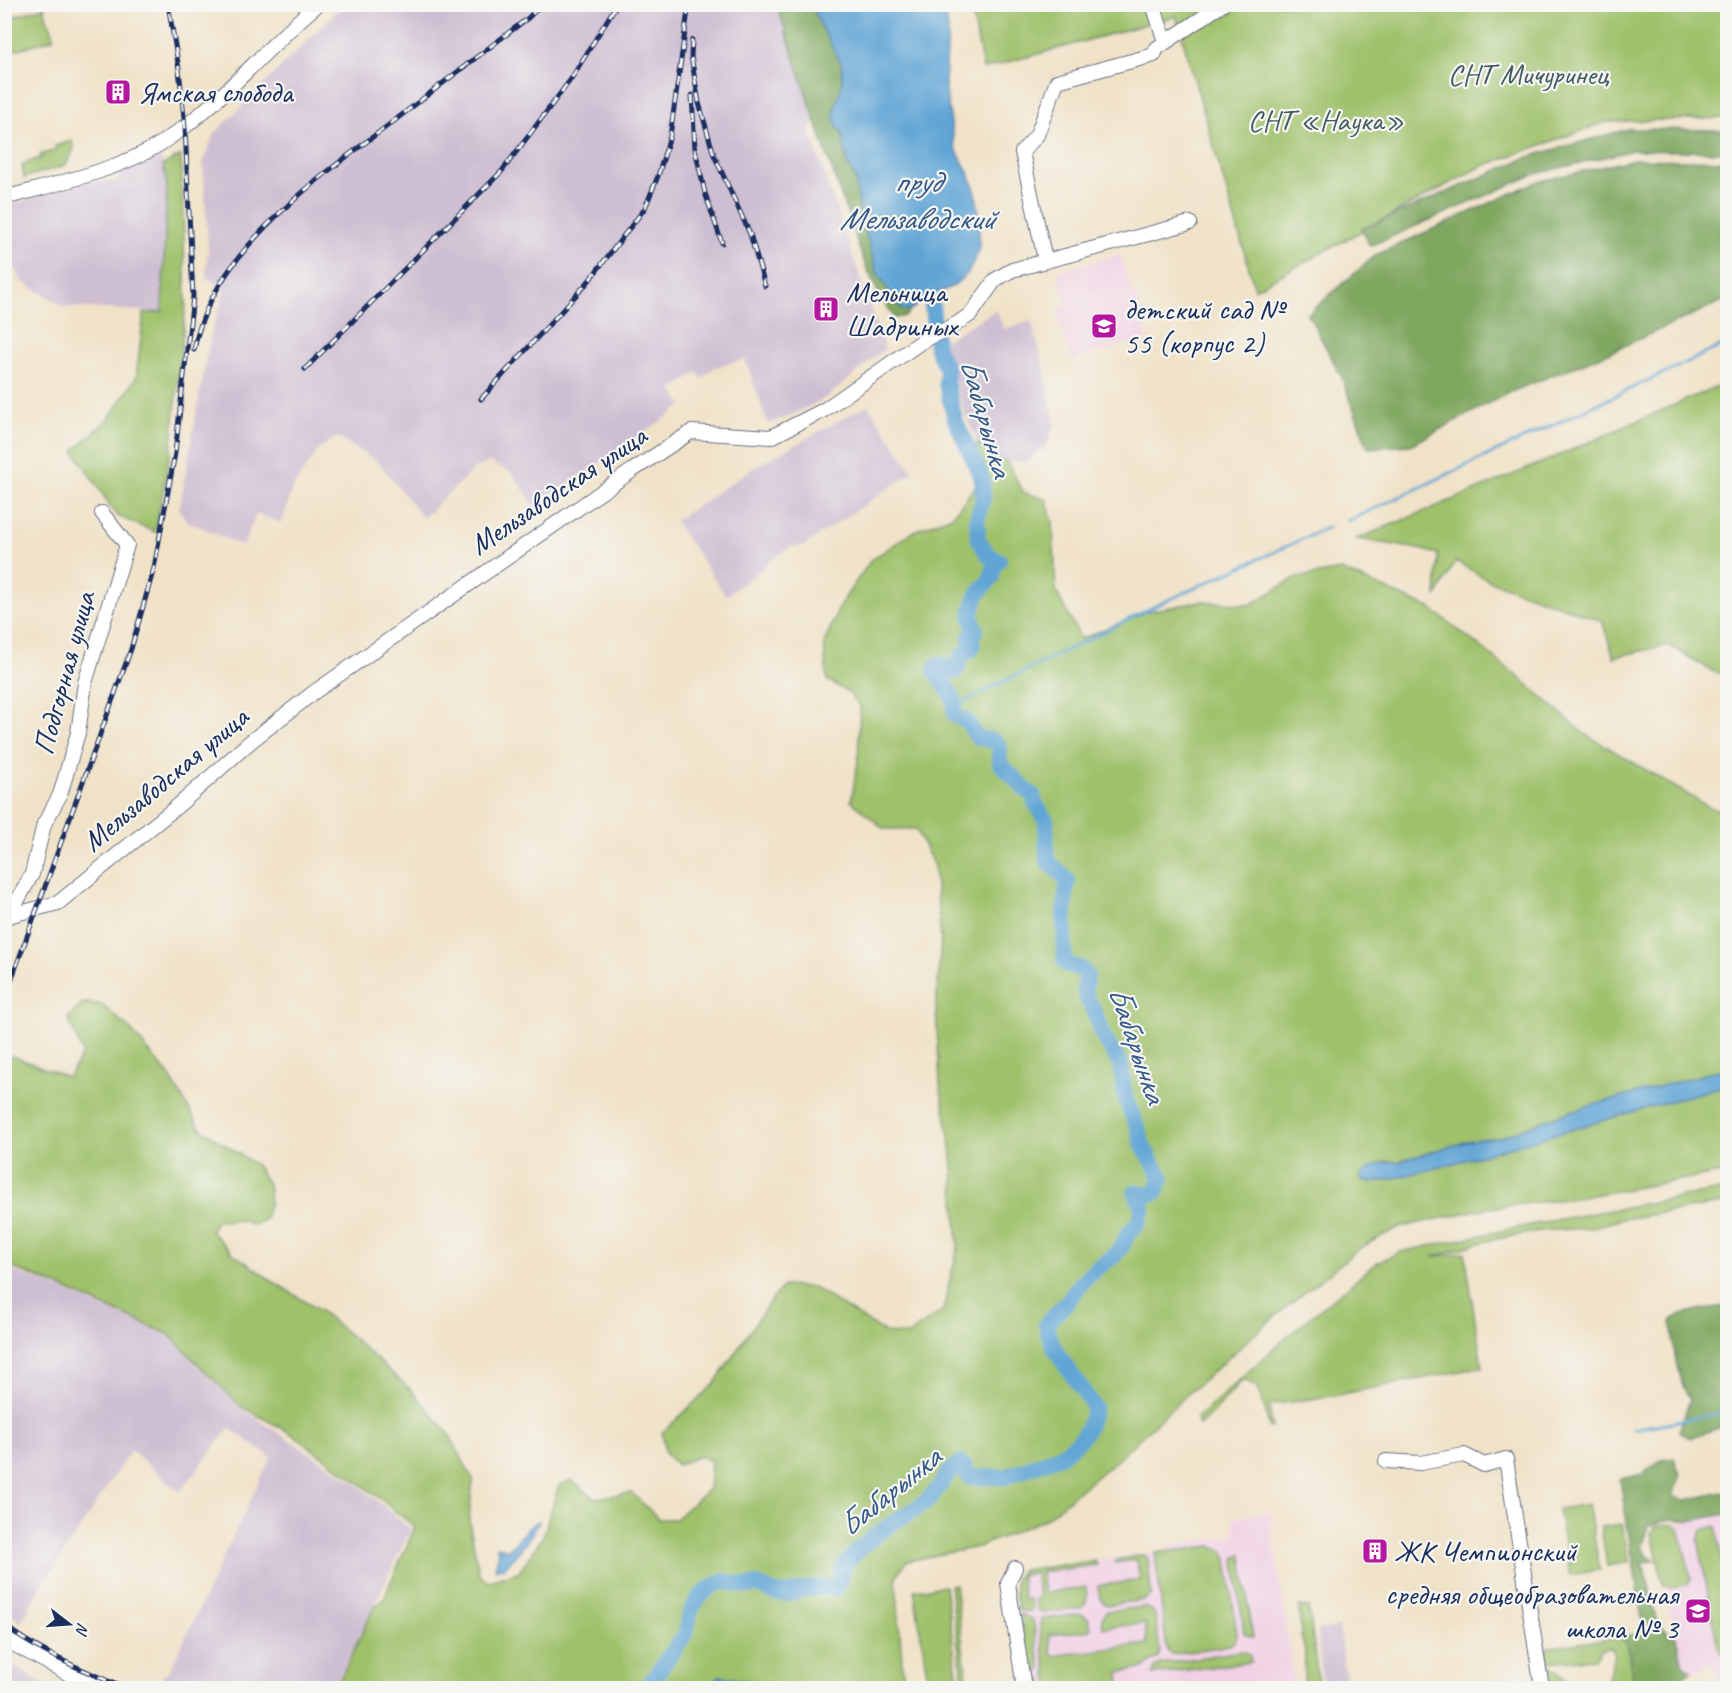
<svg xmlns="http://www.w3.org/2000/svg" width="1732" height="1693" viewBox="0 0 1732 1693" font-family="Caveat,sans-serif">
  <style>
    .built { fill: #f1d0e3 }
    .industrial { fill: #cebed1 }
    .green { fill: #9fc16a; stroke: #5d7864; stroke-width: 1.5 }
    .forest { fill: #7fa75e; stroke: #4d6b5e; stroke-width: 1.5 }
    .water { fill: #60a5d5; stroke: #3e6a9a; stroke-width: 1.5 }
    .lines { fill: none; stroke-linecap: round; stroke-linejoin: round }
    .stream { stroke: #60a5d5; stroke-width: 3 }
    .river { stroke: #60a5d5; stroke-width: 16 }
    .minor-casing { stroke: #666e83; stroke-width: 16 }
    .minor { stroke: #fff; stroke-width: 14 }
    .rail-casing { stroke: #1b2f5e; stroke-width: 5 }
    .rail { stroke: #f6f6f2; stroke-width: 3; stroke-dasharray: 9; stroke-linecap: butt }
    .labels { text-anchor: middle; stroke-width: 4.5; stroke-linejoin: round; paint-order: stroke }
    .park-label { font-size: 30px; fill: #435b62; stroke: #f6f6f2 }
    .poi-label { font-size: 30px; fill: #1b2f5e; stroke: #f6f6f2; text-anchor: start }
    .street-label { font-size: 30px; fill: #1b2f5e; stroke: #f6f6f2 }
    .water-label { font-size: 32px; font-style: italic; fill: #335888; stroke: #f6f6f2 }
  </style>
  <rect width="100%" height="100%" fill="#f6f6f2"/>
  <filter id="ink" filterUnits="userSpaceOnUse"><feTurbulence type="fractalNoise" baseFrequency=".0167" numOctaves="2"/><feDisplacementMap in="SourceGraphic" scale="12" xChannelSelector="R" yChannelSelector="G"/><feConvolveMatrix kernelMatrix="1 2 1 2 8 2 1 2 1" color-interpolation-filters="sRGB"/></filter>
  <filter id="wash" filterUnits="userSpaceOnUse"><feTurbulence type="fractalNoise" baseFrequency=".008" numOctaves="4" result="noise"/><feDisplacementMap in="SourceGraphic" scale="24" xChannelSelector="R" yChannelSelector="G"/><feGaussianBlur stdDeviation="1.35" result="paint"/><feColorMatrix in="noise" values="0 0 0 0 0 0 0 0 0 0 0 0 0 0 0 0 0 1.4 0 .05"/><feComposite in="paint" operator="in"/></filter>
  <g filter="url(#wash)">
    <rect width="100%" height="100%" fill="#f0e2c7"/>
    <g class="built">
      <path d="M1120,254L1132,295L1136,294L1148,338L1071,360L1056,310L1067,306L1057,272Z"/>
      <path d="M1270,1512L1295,1688H1031L1014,1582L1022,1570L1168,1551V1545L1234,1536L1233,1518Z"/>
      <path d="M1727,1514V1688H1723L1712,1664L1705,1663L1706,1668L1692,1671L1683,1665L1652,1533L1655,1527Z"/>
    </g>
    <g class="industrial">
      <path d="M343,5H777L814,121L809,130L885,349L827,397L794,414L768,424L745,359L713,368L702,379L697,372L672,390L683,406L535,506L512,473L489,462L474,469L423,518L379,463L337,437L320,448L292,489L282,523L256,514L243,546L187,521L179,510L210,338L225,290L206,277L208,247L203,162L214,134Z"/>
      <path d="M161,158L167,186L162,312L65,307L21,281L17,270L10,265H5L4,207L84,182L118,181L121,169Z"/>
      <path d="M996,310L1004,329L1031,321L1042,359L1055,425L1046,446L1028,461L1007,462L993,457L978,442L965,414L942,342Z"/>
      <path d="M868,405L913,472L803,546L789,547L726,596L675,521L753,468Z"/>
      <path d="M5,1268L39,1280L167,1335L239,1407L358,1485L411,1529L334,1688H173L161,1684L164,1673L168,1674L271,1457L229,1428L180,1492L131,1450L29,1606L30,1607L21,1623L5,1611Z"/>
      <path d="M1339,1627L1347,1688H1323L1317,1630Z"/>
      <path d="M4,1660H5L49,1688H5Z"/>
    </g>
    <g class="green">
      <path d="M971,5H1727V118L1606,122L1480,167L1255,289L1176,16L983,69Z"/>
      <path d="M45,7C44,22 54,23 53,39L5,53V19Z"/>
      <path d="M72,141L74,149L66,165L24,178L22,164L41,158L40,155L56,150L55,146Z"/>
      <path d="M181,155L186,302L171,451L155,532L117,516L74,451L109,418L136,378L144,313L162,312L167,186L163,165Z"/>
      <path d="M1727,382V672L1716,673L1668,645L1614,657L1602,621L1490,581L1456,561L1436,597L1438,554L1419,549L1357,539L1546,461Z"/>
      <path d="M978,442L993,457L1007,462L1024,493L1046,499L1053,522L1056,591L1081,639L1145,612L1203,601L1250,605L1295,578L1341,570L1430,608L1515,674L1585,734L1709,807L1727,813V1068L1568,1112L1501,1137L1472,1140L1397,1162L1387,1161L1363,1180L1378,1182L1433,1169L1727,1085V1172L1581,1197L1482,1209L1397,1228L1360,1248L1273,1318L1171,1409L1113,1463L1045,1519L978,1547L907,1561L896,1577L903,1676L906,1688H787L720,1676L716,1685L719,1688H336L375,1605L382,1602L415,1527L369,1490L287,1431L240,1406L168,1334L39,1278L5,1265L4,1053L68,1077L83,1054L68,1018L83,1003L101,1004L131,1030L170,1077L200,1128L256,1165L268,1184L270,1202L265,1219L255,1225L240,1220L216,1221L211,1231L231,1252L274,1282L322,1312L354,1339L411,1390L449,1434L473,1480L469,1521L479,1574L488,1582L520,1571L543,1536L559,1485L571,1480L595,1498L632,1493L659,1519H675L709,1489L711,1461L700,1456L677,1465L665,1453L662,1433L714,1384L767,1306L783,1286L813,1287L885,1333L908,1335L943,1310L958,1247L952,1154L940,1084L936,1010L941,940L934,866L916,829H884L851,801L858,761L860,706L848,692L827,680L824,643L841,603L871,560L916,530L952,516L976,486L972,468Z"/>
      <path d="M1727,1189V1203L1623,1219L1590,1228L1539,1231L1482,1242L1433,1257L1465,1252L1482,1367L1332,1396L1269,1405L1272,1427L1269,1428L1264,1405L1256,1386L1243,1379L1217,1409L1199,1426L1197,1418L1289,1335L1378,1262L1400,1252L1549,1221Z"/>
      <path d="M1588,1504L1600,1570L1570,1575L1558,1509Z"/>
      <path d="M1622,1524L1629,1562L1607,1566L1601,1527Z"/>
      <path d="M1673,1524L1679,1528L1691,1578L1688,1584L1670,1588L1663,1585L1652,1533L1655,1527Z"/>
      <path d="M1716,1526L1727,1588V1655L1721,1653L1718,1648L1698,1539L1702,1530Z"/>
      <path d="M1211,1546L1223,1551L1227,1559L1237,1635L1235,1641L1230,1645L1175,1654H1170L1167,1650L1155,1553Z"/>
      <path d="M1141,1555L1146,1556L1148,1559L1151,1595L1144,1600L1106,1605C1099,1600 1099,1593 1098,1586L1140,1580L1137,1560L1115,1563V1560Z"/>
      <path d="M1242,1555L1253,1638L1244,1634L1235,1562L1236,1557Z"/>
      <path d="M1094,1561L1097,1565L1041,1572L1044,1593L1086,1587C1087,1596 1089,1602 1081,1608L1044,1613C1036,1611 1036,1605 1035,1599L1039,1598L1035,1573L1021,1575L1024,1600L1030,1599L1032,1610L1029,1612L1018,1610C1016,1595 1010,1582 1022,1570Z"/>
      <path d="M955,1584L968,1688H964L950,1585Z"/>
      <path d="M945,1586L959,1688H929L914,1590Z"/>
      <path d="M1299,1606L1308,1608L1310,1615L1319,1688H1304L1305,1651L1301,1635Z"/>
      <path d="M1145,1607L1153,1611L1155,1615L1160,1650L1158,1658L1141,1669L1119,1672L1120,1688H1049L1040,1627L1042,1619L1082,1614L1089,1619L1091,1630L1049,1635L1052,1656L1147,1644L1145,1623L1103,1628L1102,1618L1107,1611Z"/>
      <path d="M1019,1614L1033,1619L1041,1670L1036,1671L1037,1680L1042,1679L1044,1688H1031Z"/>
      <path d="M1622,1637L1630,1652L1633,1688H1606L1614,1654L1611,1648L1603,1649L1595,1658L1545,1662V1648Z"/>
      <path d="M1240,1651C1248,1651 1250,1654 1251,1662L1153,1674L1155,1668L1161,1664Z"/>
      <path d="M1545,1665H1549L1576,1688H1548Z"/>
    </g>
    <g class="forest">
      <path d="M777,5H814L816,16L842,65V86L834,112L842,132L848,165L855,177L860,211L877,272L899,306L911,309L906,316L895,318C869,285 857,241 843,201C820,136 798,70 777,5Z"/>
      <path d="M1628,129L1727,130V152L1633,150L1535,174L1370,246L1362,229L1528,157Z"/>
      <path d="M1635,159L1727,161V299L1604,355L1508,393L1411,445L1368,448L1342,378L1308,314L1376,255L1536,182Z"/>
      <path d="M1727,1306V1425L1690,1438L1679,1432L1690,1399C1675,1377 1674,1346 1671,1320C1690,1310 1706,1308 1727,1306Z"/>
      <path d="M1674,1458L1680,1475L1673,1497L1686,1500L1727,1491V1514L1689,1521L1671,1519L1649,1526L1642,1547L1647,1555L1655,1561L1641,1562C1644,1568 1647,1573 1648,1580C1654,1603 1649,1626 1676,1637L1683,1665L1692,1671L1663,1688H1633L1630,1652L1622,1637L1644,1632L1620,1479L1642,1474L1661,1460Z"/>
    </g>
    <g class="water">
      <path d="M814,5H945L948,30L945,86L955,147L970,176L976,193L979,216V251L968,273L953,286L926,298L912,309L903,310L899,306L877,272L860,211L855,177L848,165L842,132L836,126L834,112L842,86V65L816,16Z"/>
      <path d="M1727,1068V1085L1433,1169L1378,1182H1369L1360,1178C1368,1166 1383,1161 1397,1162L1472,1140L1501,1137L1568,1112Z"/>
      <path d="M539,1521C529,1541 519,1552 504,1568L495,1569L498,1556L497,1547L498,1546L508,1550C518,1542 528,1524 539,1521Z"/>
      <path d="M720,1676L787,1688H719L715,1682L717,1677Z"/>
    </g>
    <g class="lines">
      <g class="stream">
        <path d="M1348,521L1728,343"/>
        <path d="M953,707L1153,607L1329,527"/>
        <path d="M1633,1429L1728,1412"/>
      </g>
      <path class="river" d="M646,1688L686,1633L690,1613L698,1598L711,1587L723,1581L745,1586L758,1585L775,1593L787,1594L805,1589L825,1587L835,1589C843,1582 839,1572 845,1564C860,1546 880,1531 899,1519C910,1512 921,1507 930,1498C941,1487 947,1470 961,1463L965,1467L966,1473L970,1477H1005L1060,1456L1079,1441L1088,1428L1094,1408C1082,1384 1048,1350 1046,1324L1067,1302L1081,1283L1097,1268L1114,1256L1123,1245L1128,1233L1137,1225L1143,1208L1135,1192L1148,1195L1155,1193L1162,1178L1143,1146L1139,1131L1125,1098L1121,1065L1104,1038L1092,1006L1088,1001L1084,990L1087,976L1082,969L1068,965L1064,960C1065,934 1063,906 1068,881L1047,860L1046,820L1035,803L1033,795L1027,791L1000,763L999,745L994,741L979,738L974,733L968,722L955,715L953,697L935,671L936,666L941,664L954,672L957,670L962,655L971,650L973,644L970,641V637L976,630L971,616L974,603L978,594L992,577L993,568L999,560L988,555L978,539L977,520L983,498L982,478L955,420L946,383L947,371L936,346L932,305L925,275"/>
    </g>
  </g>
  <g filter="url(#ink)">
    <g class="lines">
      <defs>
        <g id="minor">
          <path d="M1153,4L1165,42"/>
          <path d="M4,198C54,184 117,171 160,144C220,106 264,49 318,4"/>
          <path d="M1045,260L1022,152L1037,135L1057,81L1154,55L1157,48L1223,4"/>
          <path d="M9,916L32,874L44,824L60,795L78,733L85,683L127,545L102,513"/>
          <path d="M4,917L58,903L180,804L250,742L313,693L633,470L691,432L771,437L824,410L921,342L958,323L971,314L995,280L1012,270L1190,223"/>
          <path d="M1386,1461L1420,1463L1464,1455L1484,1465L1506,1459L1542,1688"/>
          <path d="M1015,1568L1008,1583L1024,1688"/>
          <path d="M4,1639L69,1674L101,1688"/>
        </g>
      </defs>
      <use href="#minor" class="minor-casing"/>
      <use href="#minor" class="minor"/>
      <defs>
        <g id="rail">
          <path d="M692,40L691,56L699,103L714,155L750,234L765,286"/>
          <path d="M692,95L695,149L705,193L722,243"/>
          <path d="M194,350C211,252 320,177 394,121C439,86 483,52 528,18L542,4"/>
          <path d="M305,369L502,171L571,79L617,4"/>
          <path d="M481,399L588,282L645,208L658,176L670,136L689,4"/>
          <path d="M4,1000L131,649L154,568L175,453L193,297L185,127L179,69L168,4"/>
          <path d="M4,1625C39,1653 84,1670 124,1688"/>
        </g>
      </defs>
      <use href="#rail" class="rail-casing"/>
      <use href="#rail" class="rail"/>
    </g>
  </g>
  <defs>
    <symbol id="building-square" viewBox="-11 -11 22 22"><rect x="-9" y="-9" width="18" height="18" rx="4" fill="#b5179e" stroke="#f6f6f2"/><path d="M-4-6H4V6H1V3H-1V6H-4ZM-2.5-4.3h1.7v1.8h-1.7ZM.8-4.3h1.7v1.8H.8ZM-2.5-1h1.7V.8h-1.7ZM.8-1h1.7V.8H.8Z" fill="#fff"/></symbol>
    <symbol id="school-square" viewBox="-11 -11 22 22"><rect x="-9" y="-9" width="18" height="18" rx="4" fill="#b5179e" stroke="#f6f6f2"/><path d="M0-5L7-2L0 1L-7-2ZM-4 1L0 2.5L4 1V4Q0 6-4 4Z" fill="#fff"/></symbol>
  </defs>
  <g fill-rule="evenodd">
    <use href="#building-square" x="103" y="77" width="30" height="30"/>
    <use href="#building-square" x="811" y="294" width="30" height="30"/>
    <use href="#school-square" x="1089" y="311" width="30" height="30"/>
    <use href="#building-square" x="1360" y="1536" width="30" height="30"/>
    <use href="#school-square" x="1683" y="1596" width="30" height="30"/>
  </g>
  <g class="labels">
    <g class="park-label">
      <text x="1528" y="84">СНТ Мичуринец</text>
      <text x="1326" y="130">СНТ «Наука»</text>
    </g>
    <g class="poi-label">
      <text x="138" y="102">Ямская слобода</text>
      <text x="846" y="302">Мельница<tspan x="846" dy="34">Шадриных</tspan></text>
      <text x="1124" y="319">детский сад №<tspan x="1124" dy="34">55 (корпус 2)</tspan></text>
      <text x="1394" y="1561">ЖК Чемпионский</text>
      <text x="1678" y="1604" text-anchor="end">средняя общеобразовательная<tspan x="1678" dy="34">школа № 3</tspan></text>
    </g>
    <g class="street-label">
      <text transform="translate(558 490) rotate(-34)" y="10">Мельзаводская улица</text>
      <text transform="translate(64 673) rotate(-75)" y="10">Подгорная улица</text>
      <text transform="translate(165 779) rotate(-40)" y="10">Мельзаводская улица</text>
    </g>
    <g class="water-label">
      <text x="917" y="192">пруд<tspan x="917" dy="37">Мельзаводский</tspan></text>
      <text transform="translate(987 417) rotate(74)" y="11">Бабарынка</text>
      <text transform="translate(1138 1044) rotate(71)" y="11">Бабарынка</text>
      <text transform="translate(889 1491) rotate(-39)" y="11">Бабарынка</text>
    </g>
  </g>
  <rect width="1732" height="1693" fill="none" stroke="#f6f6f2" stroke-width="24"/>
  <g transform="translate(69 1624) rotate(107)" stroke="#f6f6f2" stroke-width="4.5" paint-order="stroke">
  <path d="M0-4.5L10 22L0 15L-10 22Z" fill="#1b2f5e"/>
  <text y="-9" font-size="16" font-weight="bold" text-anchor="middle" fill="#1b2f5e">N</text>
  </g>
</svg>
